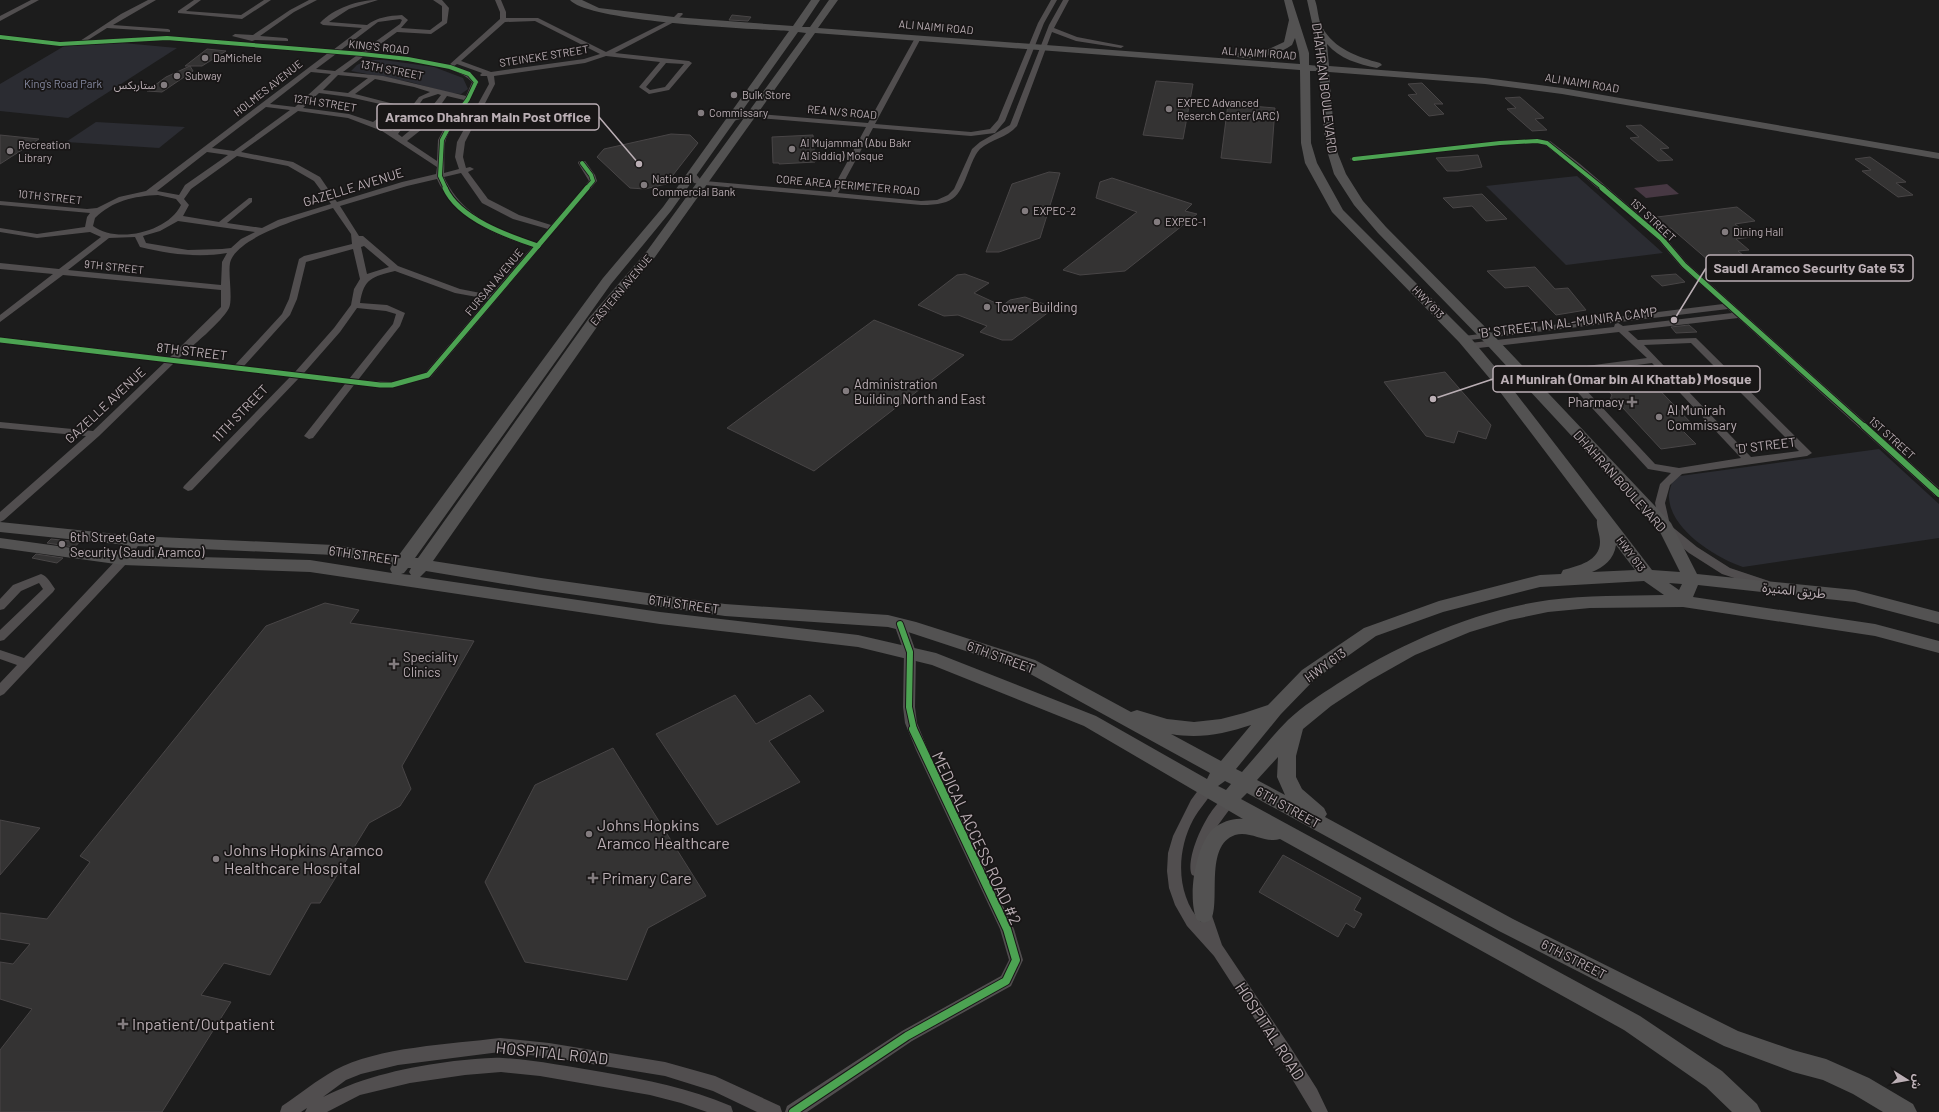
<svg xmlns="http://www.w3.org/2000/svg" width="1939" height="1112" viewBox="0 0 1939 1112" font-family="Barlow,'Noto Sans Arabic',sans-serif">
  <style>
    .green { fill: #2b2c32 }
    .water { fill: #473843 }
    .building { fill: #343333; stroke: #484546 }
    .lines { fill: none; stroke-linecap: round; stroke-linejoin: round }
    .street { fill: #514e4f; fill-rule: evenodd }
    .secondary { fill: #535252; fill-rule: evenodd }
    .cycleway-far3-casing { stroke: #181616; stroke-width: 5.5 }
    .cycleway-far2-casing { stroke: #181616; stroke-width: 7 }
    .cycleway-far1-casing { stroke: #181616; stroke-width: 8 }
    .cycleway-casing { stroke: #181616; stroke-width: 10 }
    .cycleway-far3 { stroke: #4ca352; stroke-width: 4 }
    .cycleway-far2 { stroke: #4ca352; stroke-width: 5 }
    .cycleway-far1 { stroke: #4ca352; stroke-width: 6 }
    .cycleway { stroke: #4ca352; stroke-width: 8 }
    .poi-dot { fill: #837c7f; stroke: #181616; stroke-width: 1.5 }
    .labels { text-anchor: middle; stroke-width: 3.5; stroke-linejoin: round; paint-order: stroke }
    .far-street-label { font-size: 11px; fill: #bbafb5; stroke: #181616 }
    .far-poi-label { font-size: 11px; fill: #bbafb5; stroke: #181616; text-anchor: start }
    .far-park-label { font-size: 11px; fill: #888ca4; stroke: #181616 }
    .street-label { font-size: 13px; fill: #bbafb5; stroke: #181616 }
    .poi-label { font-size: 13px; fill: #bbafb5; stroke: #181616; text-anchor: start }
    .near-poi-label { font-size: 16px; fill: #bbafb5; stroke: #181616; text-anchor: start }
    .near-street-label { font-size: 16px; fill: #bbafb5; stroke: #181616 }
    .leader { fill: none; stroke: #bbafb5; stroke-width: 1.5 }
    .callout-dot { fill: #bbafb5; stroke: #181616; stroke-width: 1.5 }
    .callout { fill: #181616; stroke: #bbafb5; stroke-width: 1.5 }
    .callout-label { font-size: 14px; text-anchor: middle; font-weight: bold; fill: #bbafb5 }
  </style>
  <rect width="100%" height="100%" fill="#1c1c1c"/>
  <g class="green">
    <path d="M112,42L177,48L68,118L0,111V84L66,45Z"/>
    <path d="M367,60H384L434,67L463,78L468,89L461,94L450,93L410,82L351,71L357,65Z"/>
    <path d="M96,122L185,127L159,148L66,142Z"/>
    <path d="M1577,176L1663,253L1566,265L1486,186Z"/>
    <path d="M1879,449L1939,504V538L1743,567C1716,558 1671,530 1669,498C1668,493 1671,487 1672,482L1680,476Z"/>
  </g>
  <path class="water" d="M1667,184L1679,194L1646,198L1634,188Z"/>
  <g class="building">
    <path d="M732,15L751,17L748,21L729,20Z"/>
    <path d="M207,49L226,51L202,66H185Z"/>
    <path d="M190,66L193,71L162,92L147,91L166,77Z"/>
    <path d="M1156,81L1193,84L1183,139L1143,135Z"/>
    <path d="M1422,83L1443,104H1434L1444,114L1429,116L1408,95L1417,94L1408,84Z"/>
    <path d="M1520,97L1544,118L1535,119L1547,130L1532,131L1507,109L1516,108L1505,98Z"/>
    <path d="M1228,104L1275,108L1271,163L1221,158Z"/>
    <path d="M1641,125L1669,148L1660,149L1673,160L1658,161L1630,138L1639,137L1626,126Z"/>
    <path d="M671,134L690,135L698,143L666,184L645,189L630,188L597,157L604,149Z"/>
    <path d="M0,135L39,139L0,164Z"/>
    <path d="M813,135L815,162L779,164V163H773L772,137Z"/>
    <path d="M1478,155L1482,167L1458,171H1447L1436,158Z"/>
    <path d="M1870,157L1906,182L1896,183L1913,195L1898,197L1862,171L1871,170L1855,159Z"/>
    <path d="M1049,172L1060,173L1040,238L999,252H986L1012,184Z"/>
    <path d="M1112,178L1192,204L1185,211L1197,214L1125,271L1080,275L1063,270L1137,212L1096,198L1100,182Z"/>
    <path d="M1482,194L1507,219L1486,221L1472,206L1453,208L1443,198Z"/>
    <path d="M1737,207L1755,221L1735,224L1751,237L1736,239L1749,250L1738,251L1744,256L1708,260L1671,228L1662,229L1649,218Z"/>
    <path d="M1535,267L1555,289L1568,288L1586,310L1556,315L1528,286L1505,288L1487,271Z"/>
    <path d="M965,274L989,283L974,293L1002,306L1010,300L1025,297L1054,308L1012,340H1002L980,332L987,326L958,315L944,316L918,305L957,275Z"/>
    <path d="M1676,274L1685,282L1662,286L1651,276Z"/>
    <path d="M874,320L964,355L814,471L727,428Z"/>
    <path d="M1689,325L1697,332L1676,333L1671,327Z"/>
    <path d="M1445,372L1491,425L1486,439L1458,431L1454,443L1426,436L1384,382Z"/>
    <path d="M1625,372L1630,377L1645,375L1694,426L1680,428L1696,444L1661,449L1622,407L1606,408L1612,395L1608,390L1615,389L1610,384H1618L1613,379L1621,378Z"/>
    <path d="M51,539L80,542L74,547L47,543Z"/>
    <path d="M36,554L63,558L57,563L32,558Z"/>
    <path d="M325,603L359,610L350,623L474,641L402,766L411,789L400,806L369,823L320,903H311L270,975L224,963L201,995L231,1002L162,1112H0V1050L32,1009L0,999V962L13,964L30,944L0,939V913L47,919L90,862L80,856L266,626Z"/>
    <path d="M735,695L756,724L810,695L824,711L769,741L800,782L717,825L656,734Z"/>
    <path d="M613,748L706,896L648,928L627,980L525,962L485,882L535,785Z"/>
    <path d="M0,820L40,828L0,875Z"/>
    <path d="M1283,855L1361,898L1354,910L1362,914L1354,928L1346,923L1338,937L1259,892Z"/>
  </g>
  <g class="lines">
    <g class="street">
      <path d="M31,0H39L0,21V16Z"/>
      <path d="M148,0H156L113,25L168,29L170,30V32L107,28L88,40L167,36L333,50L362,28L323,25L320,23C334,8 358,0 378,0L349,9L329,22L367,25C378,17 388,16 402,15L408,20L401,28L430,30L442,21V6L433,0H442L449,8L447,23L431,34L397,32L368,53L408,57L449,65L500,19V12L495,0H501L506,12V18H538L606,52L672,19L678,13H682L683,14L676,21L615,53L689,61L692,63L669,90L649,94L639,87L660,62L606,56L585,63L494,76L495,84L465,142L463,157L466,168L470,167L474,169L468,172L488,199L519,215L551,225L589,181L578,163L579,161H585L595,175L597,181L431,377L392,388L354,385L313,438L309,439L304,436L345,384L299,378L192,490L188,491L183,488L184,486L290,377L174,363L99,436L4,520L0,522V512L86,436L0,428V422L93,431L165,362L0,343V337L170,357L221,307V290L63,275L0,322V315L53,274L0,269V263L59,269L101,237L90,232L37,238L0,232V228L37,234L85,227L87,217L90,213L0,205V201L87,209L97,208L119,197L146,191L328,53L167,40L60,46L0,39V35L60,42L80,41L121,14ZM400,19L402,20L400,24L361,52L341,50L378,22ZM535,21L600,54L584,59L491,72L461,61L505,22ZM336,54L356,56L335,71L316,69ZM364,56C391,59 455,62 472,82L466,96L383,76L343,72ZM666,63L684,64L665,87L650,90L646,87ZM457,64L482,73L480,75L481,76H487L489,84L457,142L455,157L459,169L444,173C445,163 443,148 446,139C454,119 470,102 479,82L471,73L454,66ZM311,72L331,74L295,107L270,104ZM338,75L368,78L348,93L323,90ZM375,79L414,87L430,92L419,97L393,131L379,124L397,111L398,109L394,104L355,94ZM319,93L349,97L389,106L390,109L373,122L349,114L303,108ZM438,94L441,95L420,122L402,137L398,134L423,99ZM447,96L464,100L447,123L438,140L437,161L407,141L426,126ZM266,107L290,110L234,151L212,148ZM298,111L348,118L382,131L437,167L436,174L402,182L337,202L320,177L293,162L241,152ZM207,152L228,155L185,185L179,195L157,191ZM237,156L288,166L314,181L331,204L278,220L262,228L227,223L252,202V198H249L219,222L183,216L189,205L184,199L191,189ZM461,173L482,203L513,219L548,229L536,243C499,231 461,215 444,177ZM437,179C454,218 494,235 532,247L491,295L460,289L398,266L363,236H359L340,206L407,186ZM158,195L176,199L181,205C168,232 117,244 93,226L95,218C112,201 134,196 158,195ZM333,208L351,234L352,244L304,256L299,259L289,299L282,314L235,365L179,358C191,347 222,322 229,308C233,299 228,274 230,263C236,236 309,216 333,208ZM178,221L255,232L241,239L231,248L222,249L188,250L146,243L143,236L160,231ZM135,237L140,247C169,254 198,258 227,253L222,262L221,285L68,270L109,238ZM364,246L389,267L367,274L361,247ZM353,249L360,279L354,289L351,305L334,328L295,372L244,366L290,315L297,299L306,262ZM395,271L455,293L488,299L425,373L392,382L358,380L400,326L405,313L387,305L360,303C364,278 372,277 395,271ZM357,308L386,311L396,314L393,324L349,379L304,373L340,332Z"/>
      <path d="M194,0H201L186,11L241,15L264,0H271L242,19L178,13V11Z"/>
      <path d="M309,0H317L294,12L260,36L286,38L288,39V41L255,40L252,41L232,36L235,34L253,35L290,10Z"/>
      <path d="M1051,0H1057L1044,23L1005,121L995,133L971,136L873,128L838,193L921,201L937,200L948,195L954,189L972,149L980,142L1010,125L1049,25L1063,0H1069L1054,28L1077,37L1124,46L1121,48L1076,41L1052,32L1017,126C1007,138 991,139 980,149C976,153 973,160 971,165C959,196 957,205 921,205L705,185L694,183L688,175L695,173L700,179L705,181L831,192L866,127L748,117L733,121L729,119L748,113L868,123L915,38L918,36L921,38L875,124L971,132L990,129L998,120L1038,23Z"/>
      <path d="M1537,139L1550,141L1580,164L1664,236L1687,263L1939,488V497L1935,496L1738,318L1628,331L1638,340L1696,338L1812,453L1807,456L1682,474L1670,485L1665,503L1670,525L1697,547L1730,568L1769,581L1771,584L1769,587L1765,588L1722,574L1689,553L1661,530L1655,503L1660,484L1671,473L1648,469L1559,372L1564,369L1647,358L1619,332L1470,349L1465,346L1470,343L1614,327L1615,324L1618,323L1623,326L1732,313L1728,309L1461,341L1459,339L1464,336L1723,304L1681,267L1658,240L1574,168L1545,145L1537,143L1500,145L1354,161L1350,159L1354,157L1500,141ZM1691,343L1799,451L1751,457L1644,345ZM1652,363L1741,458L1679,468L1655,464L1571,374Z"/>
      <path d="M136,537L141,541L127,563L4,694L0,696V683L17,665L0,659V650L24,658L119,557L132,538Z"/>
      <path d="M41,574C47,576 51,583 55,589L53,592L4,640L0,641V630L43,589L39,583L21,591L4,609L0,610V599L13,585Z"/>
      <path d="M900,620L904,621L906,624L916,652L915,707L917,723L928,750L1014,929L1023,960L1011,986L912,1041L807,1112H785L787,1106L902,1031L1001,976L1009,960L1000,929L916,750L905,723L903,707L904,652L894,624L896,621Z"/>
      <path d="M1207,784L1212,785L1214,789C1208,800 1199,809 1193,820C1176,852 1176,895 1201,922L1196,908L1198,904L1203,902L1208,904L1222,945L1291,1048L1317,1089L1328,1112H1312L1271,1044L1214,956L1187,926L1175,905L1169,888L1167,871L1168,853L1173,836L1191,800L1202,785Z"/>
      <path d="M1228,796L1233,797L1235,801C1227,815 1215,826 1209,841C1204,852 1206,866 1202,875L1197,877L1192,875C1184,857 1211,801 1228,796Z"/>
      <path d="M500,1038L549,1043L665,1062L715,1076L780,1106L782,1112H757L713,1091L665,1076L549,1057L500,1052L398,1065L361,1074L346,1080L323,1097C365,1076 408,1067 454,1061C470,1060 487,1057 503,1058C536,1060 569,1067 602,1072C647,1080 689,1088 731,1106L733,1112H707L681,1103L650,1095L540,1076L501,1072L465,1075L410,1083L360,1095L327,1112H305L307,1108L301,1112H280L282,1106C300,1094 317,1080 335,1070C377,1047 452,1044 500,1038Z"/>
    </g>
    <path class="secondary" d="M570,0H582L599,8L674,17L793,26L811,0H820L802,27H810L829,0H838L818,28L1300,64L1299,53L1295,38L1292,45C1278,55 1254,61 1237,57L1235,55L1240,52L1269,49L1284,42L1289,20L1284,0H1292L1309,53V65L1319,66L1317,45L1307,0H1315C1318,8 1318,20 1322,27C1334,49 1358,57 1380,63L1382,65L1377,68C1358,64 1340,59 1327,44L1329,66L1485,78L1562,88L1939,153V159L1562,94L1485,84L1329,72L1334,132L1338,154L1346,174L1363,201L1386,227L1498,340L1671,523L1697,574L1855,590L1939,612V624L1855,602L1698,585L1693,597L1875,624L1939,641V653L1875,636L1683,607L1590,608L1548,612L1510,620L1470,632L1415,655L1369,681L1331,706L1303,729L1296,756V777L1302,789L1324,808L1327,814L1325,817L1513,919L1738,1031L1793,1050L1826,1059L1869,1078L1913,1104L1917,1112H1883L1853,1094L1823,1080L1793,1072L1724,1046L1499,931L1247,793L1241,799L1640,1016L1722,1071L1757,1104L1761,1112H1732L1706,1087L1624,1030L1280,839C1266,844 1250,830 1235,835C1204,846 1221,901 1211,920L1204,923L1197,920C1187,899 1195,844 1214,828C1222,822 1233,818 1243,819L1084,726L932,665L858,647L660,624L310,572L123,565L0,548V538L123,555L310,560L392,573L390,569L392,565L334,555L136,546L0,532V522L136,536L334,545L399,555L603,278L663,207L789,31C753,29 589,22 570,0ZM798,32L806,33L647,251L589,318L418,558H415L611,284L671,211ZM815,33L1300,70L1301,143L1305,163L1332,212L1459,342L1491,380L1597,520C1596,527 1600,534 1600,542C1600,561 1578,566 1563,570L1561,574L1540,575L1439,601L1364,628L1302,670L1268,705L1244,713L1221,719L1194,722L1167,719L1137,710L1131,712L1035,660L916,622L888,615L725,604L541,578L433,561L599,324L655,257ZM1310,71H1319L1324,132L1328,154L1334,174L1354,205L1378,233L1488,346L1659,530L1680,572L1652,570L1501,374L1469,336L1343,210L1317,163L1311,143ZM1616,545L1635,570L1592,572C1604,567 1614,559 1616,545ZM408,568H411L409,572L411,575L401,574L404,573ZM426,571L541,590L725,616L888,627L908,632L1023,670L1210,773L1207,779L1096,716L936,653L858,635L660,612L420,577ZM1644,581L1664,595C1625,596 1587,595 1549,600C1476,610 1398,644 1337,684C1320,695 1303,706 1288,720C1272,736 1257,755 1242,772L1236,769L1281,714L1314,680L1376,636L1443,612L1540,587ZM1669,583L1682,584L1679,590ZM1251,725L1221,761L1171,734C1199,739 1224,734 1251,725ZM1278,757L1277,777L1285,795L1257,780ZM1225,781L1231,784L1226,790L1218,786Z"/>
    <defs>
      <g id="cycleway-far3">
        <path d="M0,37L60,44L167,38L362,54L408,59L450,67L469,74L476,82L468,99L451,123L442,140L440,176L446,189"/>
        <path d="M1354,159L1500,143L1537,141L1547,143L1604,189"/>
        <path d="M582,163L591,175L593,181L586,189"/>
      </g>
      <g id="cycleway-far2">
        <path d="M445,188C459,219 508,236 538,246"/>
        <path d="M1602,188L1661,238L1684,265L1865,427"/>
        <path d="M0,340L380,385H392L428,375L587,188"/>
      </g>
      <g id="cycleway-far1">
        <path d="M1864,426L1939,494"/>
        <path d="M900,624L910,652L909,707L914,730"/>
      </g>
      <path id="cycleway" d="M793,1112L907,1036L1006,981L1016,960L1007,929L913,729"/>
    </defs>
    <use href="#cycleway-far3" class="cycleway-far3-casing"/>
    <use href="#cycleway-far2" class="cycleway-far2-casing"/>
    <use href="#cycleway-far1" class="cycleway-far1-casing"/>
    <use href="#cycleway" class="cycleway-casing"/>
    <use href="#cycleway-far3" class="cycleway-far3"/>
    <use href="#cycleway-far2" class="cycleway-far2"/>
    <use href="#cycleway-far1" class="cycleway-far1"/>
    <use href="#cycleway" class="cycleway"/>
  </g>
  <g class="poi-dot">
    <circle cx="205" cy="58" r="4"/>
    <circle cx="177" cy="76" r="4"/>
    <circle cx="164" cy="85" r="4"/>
    <circle cx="734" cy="95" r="4"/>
    <circle cx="1169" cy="109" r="4"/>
    <circle cx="701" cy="113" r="4"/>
    <circle cx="792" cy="149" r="4"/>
    <circle cx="10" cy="151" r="4"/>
    <circle cx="644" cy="185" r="4"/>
    <circle cx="1025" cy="211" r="4"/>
    <circle cx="1157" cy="222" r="4"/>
    <circle cx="1725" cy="232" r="4"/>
    <circle cx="987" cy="307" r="4"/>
    <circle cx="846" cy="391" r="4"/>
    <path d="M1630 396h4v4h4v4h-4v4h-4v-4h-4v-4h4z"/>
    <circle cx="1659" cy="417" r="4"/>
    <circle cx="62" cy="544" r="4"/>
    <path d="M392 658h4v4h4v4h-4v4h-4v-4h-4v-4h4z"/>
    <circle cx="589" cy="834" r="4"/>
    <circle cx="216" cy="859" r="4"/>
    <path d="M591 872h4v4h4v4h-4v4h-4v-4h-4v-4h4z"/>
    <path d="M121 1018h4v4h4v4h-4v4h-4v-4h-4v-4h4z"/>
  </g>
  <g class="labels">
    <g class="far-street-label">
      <text transform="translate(936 27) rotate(5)" y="4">ALI NAIMI ROAD</text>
      <text transform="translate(379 47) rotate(6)" y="4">KING'S ROAD</text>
      <text transform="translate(1259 53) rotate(4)" y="4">ALI NAIMI ROAD</text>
      <text transform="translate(544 56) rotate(-9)" y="4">STEINEKE STREET</text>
      <text transform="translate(392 70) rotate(11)" y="4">13TH STREET</text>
      <text transform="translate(1582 83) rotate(9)" y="4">ALI NAIMI ROAD</text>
      <text transform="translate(268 88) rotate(-38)" y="4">HOLMES AVENUE</text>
      <text transform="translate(325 103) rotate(9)" y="4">12TH STREET</text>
      <text transform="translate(842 112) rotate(5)" y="4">REA N/S ROAD</text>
      <text transform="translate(848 185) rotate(5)" y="4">CORE AREA PERIMETER ROAD</text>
      <text transform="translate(50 197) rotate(6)" y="4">10TH STREET</text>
      <text transform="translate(1653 220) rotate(43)" y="4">1ST STREET</text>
      <text transform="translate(114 267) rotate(6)" y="4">9TH STREET</text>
      <text transform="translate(494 282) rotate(-50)" y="4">FURSAN AVENUE</text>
      <text transform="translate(621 290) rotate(-50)" y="4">EASTERN AVENUE</text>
      <text transform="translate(1428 302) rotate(46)" y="4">HWY 613</text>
      <text transform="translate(1892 438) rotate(42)" y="4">1ST STREET</text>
      <text transform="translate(1631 554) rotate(53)" y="4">HWY 613</text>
    </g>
    <g class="far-poi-label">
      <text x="213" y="62">DaMichele</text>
      <text x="185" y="80">Subway</text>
      <text x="156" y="89" text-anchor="end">ستاربكس</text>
      <text x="742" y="99">Bulk Store</text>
      <text x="1177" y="107">EXPEC Advanced<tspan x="1177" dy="13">Reserch Center (ARC)</tspan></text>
      <text x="709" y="117">Commissary</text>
      <text x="800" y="147">Al Mujammah (Abu Bakr<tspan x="800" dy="13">Al Siddiq) Mosque</tspan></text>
      <text x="18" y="149">Recreation<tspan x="18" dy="13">Library</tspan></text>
      <text x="652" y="183">National<tspan x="652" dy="13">Commercial Bank</tspan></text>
      <text x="1033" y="215">EXPEC-2</text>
      <text x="1165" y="226">EXPEC-1</text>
      <text x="1733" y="236">Dining Hall</text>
    </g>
    <g class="far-park-label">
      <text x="63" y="88">King's Road Park</text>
    </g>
    <g class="street-label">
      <text transform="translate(1325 88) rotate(83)" y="5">DHAHRAN BOULEVARD</text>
      <text transform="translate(353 187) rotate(-17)" y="5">GAZELLE AVENUE</text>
      <text transform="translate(1568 322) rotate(-7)" y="5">'B' STREET IN AL-MUNIRA CAMP</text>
      <text transform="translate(192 351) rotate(7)" y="5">8TH STREET</text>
      <text transform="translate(105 405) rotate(-43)" y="5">GAZELLE AVENUE</text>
      <text transform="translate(240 413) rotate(-46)" y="5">11TH STREET</text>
      <text transform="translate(1766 445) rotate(-7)" y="5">'D' STREET</text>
      <text transform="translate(1620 481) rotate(48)" y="5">DHAHRAN BOULEVARD</text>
      <text transform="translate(364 555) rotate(8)" y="5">6TH STREET</text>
      <text transform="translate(1794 590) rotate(6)" y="5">طريق المنيرة</text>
      <text transform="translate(684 604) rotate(8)" y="5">6TH STREET</text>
      <text transform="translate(1001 657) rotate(20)" y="5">6TH STREET</text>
      <text transform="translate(1325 665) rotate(-36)" y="5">HWY 613</text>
      <text transform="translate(1288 807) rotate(29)" y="5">6TH STREET</text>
      <text transform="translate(1574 959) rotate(27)" y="5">6TH STREET</text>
    </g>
    <g class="poi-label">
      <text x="995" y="312">Tower Building</text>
      <text x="854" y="389">Administration<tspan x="854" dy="15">Building North and East</tspan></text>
      <text x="1624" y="407" text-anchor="end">Pharmacy</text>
      <text x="1667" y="415">Al Munirah<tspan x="1667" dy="15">Commissary</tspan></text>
      <text x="70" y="542">6th Street Gate<tspan x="70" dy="15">Security (Saudi Aramco)</tspan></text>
      <text x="403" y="662">Speciality<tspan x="403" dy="15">Clinics</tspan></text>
    </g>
    <g class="near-poi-label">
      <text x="597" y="831">Johns Hopkins<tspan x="597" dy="18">Aramco Healthcare</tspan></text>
      <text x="224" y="856">Johns Hopkins Aramco<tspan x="224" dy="18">Healthcare Hospital</tspan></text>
      <text x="602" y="884">Primary Care</text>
      <text x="132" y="1030">Inpatient/Outpatient</text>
    </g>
    <g class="near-street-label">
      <text transform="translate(977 838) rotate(65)" y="6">MEDICAL ACCESS ROAD #2</text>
      <text transform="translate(1270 1031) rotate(57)" y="6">HOSPITAL ROAD</text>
      <text transform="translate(552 1053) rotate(6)" y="6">HOSPITAL ROAD</text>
    </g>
  </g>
  <path class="leader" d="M639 164L599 117M1674 320L1706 268M1433 399L1493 379"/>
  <g class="callout-dot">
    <circle cx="639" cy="164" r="4"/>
    <circle cx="1674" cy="320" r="4"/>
    <circle cx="1433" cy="399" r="4"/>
  </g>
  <g class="callout">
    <rect x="377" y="104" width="222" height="26" rx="4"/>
    <rect x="1706" y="255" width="207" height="26" rx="4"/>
    <rect x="1493" y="366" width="267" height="26" rx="4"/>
  </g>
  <g class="callout-label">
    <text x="488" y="122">Aramco Dhahran Main Post Office</text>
    <text x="1809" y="273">Saudi Aramco Security Gate 53</text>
    <text x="1626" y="384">Al Munirah (Omar bin Al Khattab) Mosque</text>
  </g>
  <g transform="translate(1907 1080) rotate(101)" stroke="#181616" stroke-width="3" paint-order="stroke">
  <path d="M0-3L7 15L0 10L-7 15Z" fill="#bbafb5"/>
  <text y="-6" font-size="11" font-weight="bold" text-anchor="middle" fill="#bbafb5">ش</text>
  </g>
</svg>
